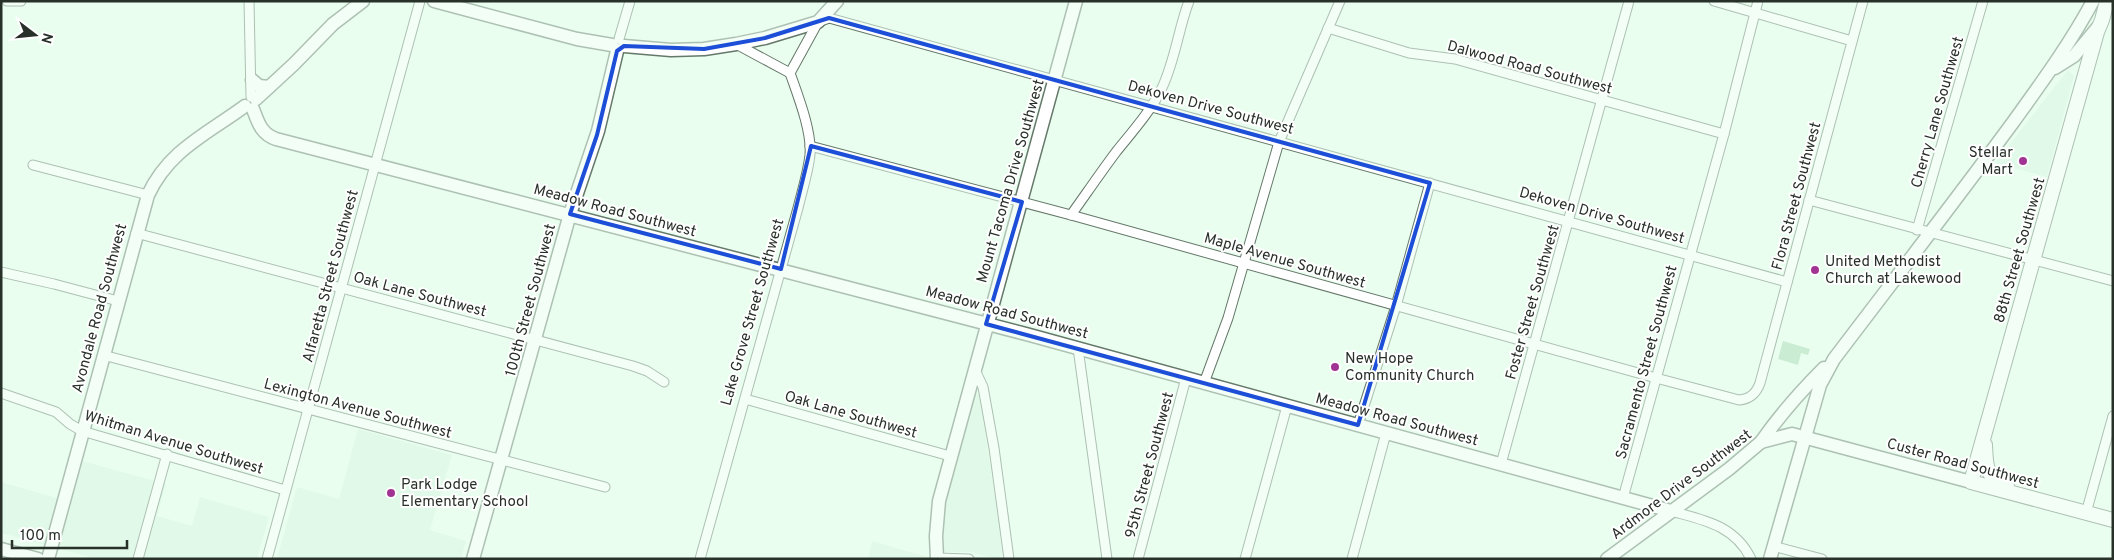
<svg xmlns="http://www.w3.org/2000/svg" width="2114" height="560" viewBox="0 0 2114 560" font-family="Overpass,sans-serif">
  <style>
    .built { fill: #d8f4df }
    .green { fill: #a4d8b2 }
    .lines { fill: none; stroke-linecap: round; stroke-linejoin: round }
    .street-casing { stroke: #65786a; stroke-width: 11 }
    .secondary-casing { stroke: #65786a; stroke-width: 15 }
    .primary-casing { stroke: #65786a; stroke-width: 16 }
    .street { stroke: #fff; stroke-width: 9 }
    .secondary { stroke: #fff; stroke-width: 12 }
    .primary { stroke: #fff; stroke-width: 14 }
    .marked { fill: none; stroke: #1d4ed8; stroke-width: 4; stroke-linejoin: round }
    .poi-dot { fill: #a13493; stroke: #fff; stroke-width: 2 }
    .labels { text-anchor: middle; stroke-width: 4; stroke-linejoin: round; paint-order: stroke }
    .street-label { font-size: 15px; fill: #28302a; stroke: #fff }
    .poi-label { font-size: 15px; fill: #28302a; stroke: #fff; text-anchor: start }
  </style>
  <rect width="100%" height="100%" fill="#e9feee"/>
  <g class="built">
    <path d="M2068,70L2074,76L2047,177L1995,163Z"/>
    <path d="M974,394H979L980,397L994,492L1002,550V555L997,559L970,552H944L943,507Z"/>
    <path d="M358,429L452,455L430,530L466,541L461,559H277L297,487L339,499Z"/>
    <path d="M82,461L166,484L157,516L192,526L200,497L269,517L257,559H97L1,533V482L70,502Z"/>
    <path d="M872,541L931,558L932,559H868Z"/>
  </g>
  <path class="green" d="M1783,341L1810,349L1808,355L1801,353L1798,365L1778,359Z"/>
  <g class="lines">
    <defs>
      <g id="street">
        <path d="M7,1H21"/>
        <path d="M249,1L251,97"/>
        <path d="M1714,1L1852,41"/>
        <path d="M1328,28L1409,53L1455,59L1724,134"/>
        <path d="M619,39L630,1"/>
        <path d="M736,44L790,73"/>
        <path d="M810,146L1071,215L1656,378L1739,400C1750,399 1756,394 1760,383L1863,1"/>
        <path d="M33,165L148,195"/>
        <path d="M1809,200L2113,281"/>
        <path d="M1071,215C1086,194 1101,172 1116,152C1132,132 1150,112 1161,90C1175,62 1178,30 1189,1"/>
        <path d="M1917,230L1983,1"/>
        <path d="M136,233L633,366L647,371L664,382"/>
        <path d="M1,272L54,284L118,301"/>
        <path d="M1078,348L1107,559"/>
        <path d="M103,355L605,487"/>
        <path d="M975,370L983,387L994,448L1009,559"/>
        <path d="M1204,383L1228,318L1279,142L1340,1"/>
        <path d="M1,393L56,412L70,424L82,431L285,490"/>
        <path d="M745,399L950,456"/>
        <path d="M1358,425L1396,306L1430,183"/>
        <path d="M1501,464L1629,1"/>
        <path d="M1623,498L1724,134L1758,1"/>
        <path d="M1671,511C1703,520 1735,525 1751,559"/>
        <path d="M2086,513L2113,416"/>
        <path d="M1773,546L1822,559"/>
        <path d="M937,558L969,559"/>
        <path d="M138,559L167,454"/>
        <path d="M267,559L420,1"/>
        <path d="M700,559L798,208C802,191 808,173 810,155C812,131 798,96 790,73L818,22L829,18L1787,282"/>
        <path d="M1138,559L1186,378"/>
        <path d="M1245,559L1287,406"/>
        <path d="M1352,559L1386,433"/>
      </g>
      <g id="secondary">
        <path d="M434,1L577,39L612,45"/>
        <path d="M624,46L671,50L704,49L736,44L765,38L818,22L837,1"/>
        <path d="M2055,68L2074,56L2098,27"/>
        <path d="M252,80L259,86L269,87"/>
        <path d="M256,99L294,64L333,24L363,1"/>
        <path d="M253,109C258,122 261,134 276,139L1026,334L1671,511"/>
        <path d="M1761,442C1779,416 1801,391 1824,368"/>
        <path d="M1,549L38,559"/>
        <path d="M48,559L148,195C169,150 207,134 245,106"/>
        <path d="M473,559L570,214L598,131L617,51"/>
        <path d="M937,559L936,536L939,501L1076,1"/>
        <path d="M1607,559L1729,469L1761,442L1792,434L1971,482"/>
        <path d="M1770,559L1820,385L1834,359C1894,280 1955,201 2014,121C2042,82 2070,44 2093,1"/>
      </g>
      <g id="primary">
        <path d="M2107,1L2102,20L2097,32L1971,482L2113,520"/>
        <path d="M1985,445C1986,467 1985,476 2007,486"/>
      </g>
    </defs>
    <use href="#street" class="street-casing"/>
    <use href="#secondary" class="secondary-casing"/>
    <use href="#primary" class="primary-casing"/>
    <use href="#street" class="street"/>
    <use href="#secondary" class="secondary"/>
    <use href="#primary" class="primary"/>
  </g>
  <path d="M0 0H2114V560H0ZM829,18L1430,183L1358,425L986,324L1022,202L811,146L781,269L570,214L597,135L617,51L624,46L704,49L765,38Z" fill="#e9feee" fill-opacity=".55" fill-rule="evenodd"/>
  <path class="marked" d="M829,18L1430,183L1358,425L986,324L1022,202L811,146L781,269L570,214L597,135L617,51L624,46L704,49L765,38Z"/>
  <g class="poi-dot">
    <circle cx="2023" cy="161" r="5"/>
    <circle cx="1815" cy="270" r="5"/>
    <circle cx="1335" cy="367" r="5"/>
    <circle cx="391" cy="493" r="5"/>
  </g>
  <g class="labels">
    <g class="street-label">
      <text transform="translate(1530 67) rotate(15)" y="5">Dalwood Road Southwest</text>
      <text transform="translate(1211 107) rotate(15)" y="5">Dekoven Drive Southwest</text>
      <text transform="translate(1937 112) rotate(-74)" y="5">Cherry Lane Southwest</text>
      <text transform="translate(1010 181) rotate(-74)" y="5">Mount Tacoma Drive Southwest</text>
      <text transform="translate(1796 196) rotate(-75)" y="5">Flora Street Southwest</text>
      <text transform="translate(615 210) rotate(15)" y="5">Meadow Road Southwest</text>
      <text transform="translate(1602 215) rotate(16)" y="5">Dekoven Drive Southwest</text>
      <text transform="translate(2019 250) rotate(-74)" y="5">88th Street Southwest</text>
      <text transform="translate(1285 260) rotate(16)" y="5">Maple Avenue Southwest</text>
      <text transform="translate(330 276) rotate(-75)" y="5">Alfaretta Street Southwest</text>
      <text transform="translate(420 294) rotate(15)" y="5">Oak Lane Southwest</text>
      <text transform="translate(530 300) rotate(-75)" y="5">100th Street Southwest</text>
      <text transform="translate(1532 302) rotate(-74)" y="5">Foster Street Southwest</text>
      <text transform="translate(99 308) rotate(-75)" y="5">Avondale Road Southwest</text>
      <text transform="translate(752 312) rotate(-74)" y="5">Lake Grove Street Southwest</text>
      <text transform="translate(1007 312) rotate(15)" y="5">Meadow Road Southwest</text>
      <text transform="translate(1646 362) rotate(-75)" y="5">Sacramento Street Southwest</text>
      <text transform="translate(358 408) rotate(15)" y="5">Lexington Avenue Southwest</text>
      <text transform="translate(851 414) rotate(16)" y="5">Oak Lane Southwest</text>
      <text transform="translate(1397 419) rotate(15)" y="5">Meadow Road Southwest</text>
      <text transform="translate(174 442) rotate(17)" y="5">Whitman Avenue Southwest</text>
      <text transform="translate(1963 463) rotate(15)" y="5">Custer Road Southwest</text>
      <text transform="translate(1149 465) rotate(-75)" y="5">95th Street Southwest</text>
      <text transform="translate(1681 484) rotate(-37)" y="5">Ardmore Drive Southwest</text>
    </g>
    <g class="poi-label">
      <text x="2013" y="157" text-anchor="end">Stellar<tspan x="2013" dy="17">Mart</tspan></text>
      <text x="1825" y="266">United Methodist<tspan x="1825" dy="17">Church at Lakewood</tspan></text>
      <text x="1345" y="363">New Hope<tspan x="1345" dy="17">Community Church</tspan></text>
      <text x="401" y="489">Park Lodge<tspan x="401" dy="17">Elementary School</tspan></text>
    </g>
  </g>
  <rect width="2114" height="560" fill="none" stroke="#28302a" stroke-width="5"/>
  <g transform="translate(35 35) rotate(106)" stroke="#ffffff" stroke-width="4" paint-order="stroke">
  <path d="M0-4L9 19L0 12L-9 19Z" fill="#28302a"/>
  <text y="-8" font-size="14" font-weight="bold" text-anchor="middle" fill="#28302a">N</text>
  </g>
  <path d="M12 540v8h115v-8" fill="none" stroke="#28302a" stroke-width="2.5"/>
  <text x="20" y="540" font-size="15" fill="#28302a" stroke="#ffffff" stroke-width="4" paint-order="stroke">100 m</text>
</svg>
